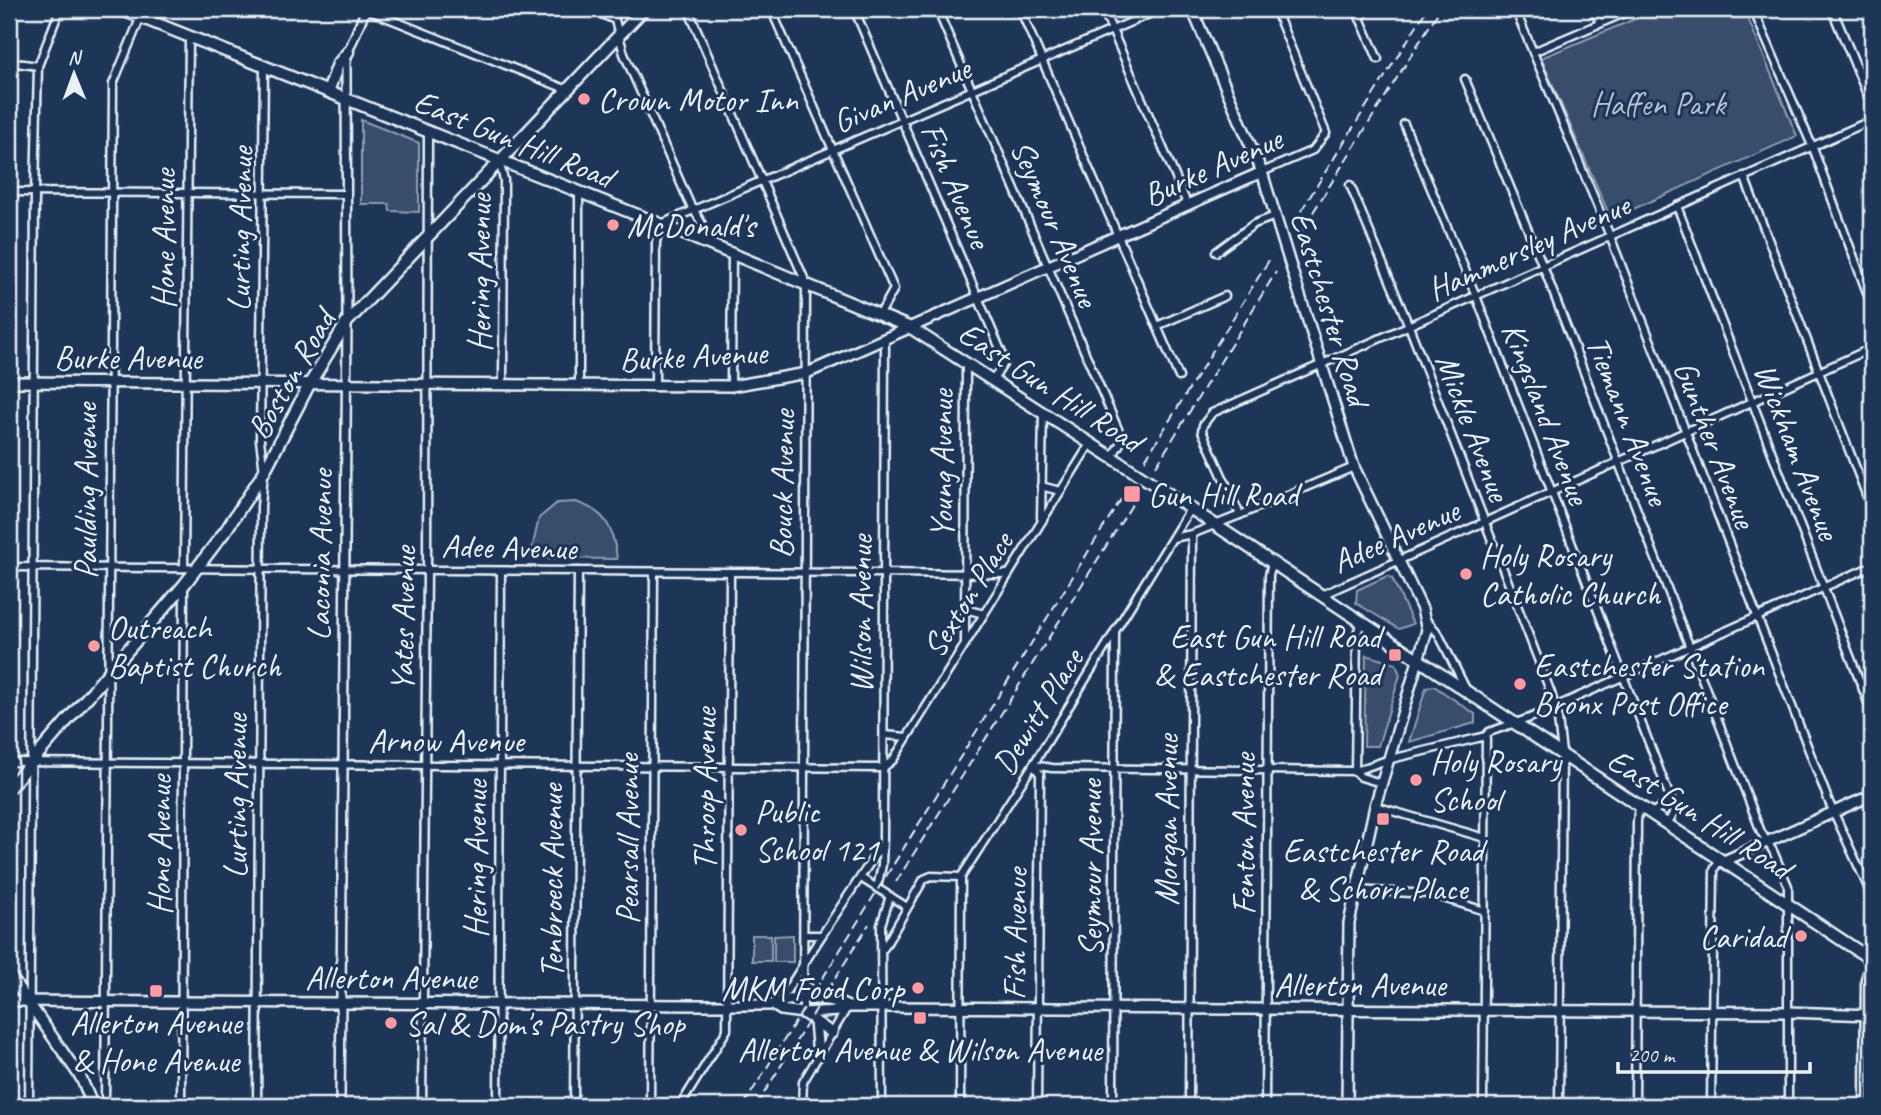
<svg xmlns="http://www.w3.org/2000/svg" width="1881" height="1115" viewBox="0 0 1881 1115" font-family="Caveat,sans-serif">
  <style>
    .green { fill: #374d6c; stroke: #909fb2; stroke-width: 2 }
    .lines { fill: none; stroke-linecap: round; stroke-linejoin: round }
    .minor-casing { stroke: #e8f1f8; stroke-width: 11 }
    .tertiary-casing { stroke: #e8f1f8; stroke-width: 12 }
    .secondary-casing { stroke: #e8f1f8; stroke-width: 14 }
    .primary-casing { stroke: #e8f1f8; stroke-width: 15 }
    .minor { stroke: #1d3557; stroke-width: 6 }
    .tertiary { stroke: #1d3557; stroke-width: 7 }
    .secondary { stroke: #1d3557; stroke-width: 9 }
    .primary { stroke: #1d3557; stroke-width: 10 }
    .rail { stroke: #e8f1f8; stroke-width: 2; stroke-dasharray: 10 5; stroke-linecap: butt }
    .secondary-bridge-casing { stroke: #e8f1f8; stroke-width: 14; stroke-linecap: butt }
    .secondary-bridge { stroke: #1d3557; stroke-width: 9 }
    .poi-dot { fill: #ff9aa2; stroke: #1d3557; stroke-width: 2.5 }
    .labels { text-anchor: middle; stroke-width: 6; stroke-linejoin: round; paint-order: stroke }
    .street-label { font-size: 33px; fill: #e8f1f8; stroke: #1d3557 }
    .poi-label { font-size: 33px; fill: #e8f1f8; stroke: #1d3557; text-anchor: start }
    .park-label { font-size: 33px; fill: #b3c0ce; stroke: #1d3557 }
  </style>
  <rect width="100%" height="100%" fill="#1d3557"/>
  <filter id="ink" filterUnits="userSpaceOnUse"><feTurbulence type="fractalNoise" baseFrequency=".0143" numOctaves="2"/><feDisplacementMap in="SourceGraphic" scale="14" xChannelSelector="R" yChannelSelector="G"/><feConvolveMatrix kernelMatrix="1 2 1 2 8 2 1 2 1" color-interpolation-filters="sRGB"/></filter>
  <g filter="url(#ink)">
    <g class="green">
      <path d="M1659,9H1744L1797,136L1611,219L1541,58Z"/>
      <path d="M361,120L419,143V212L390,211L389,204H361Z"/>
      <path d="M576,502C607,512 613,528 617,559L530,558L539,518L557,503Z"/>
      <path d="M1387,576L1392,578L1413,624L1399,629L1356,603L1357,590Z"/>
      <path d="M1366,655L1396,664L1400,675L1378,746H1364Z"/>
      <path d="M1434,686L1475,714V723L1409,742L1426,688Z"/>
      <rect x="752" y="935" width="19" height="26"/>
      <path d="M793,935V962H774V936Z"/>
    </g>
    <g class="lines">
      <defs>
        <g id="minor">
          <path d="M365,9L568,90"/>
          <path d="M590,9L615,20L624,54L689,202L701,222L708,243"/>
          <path d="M688,9L806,283L803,1013"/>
          <path d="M771,9L894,289L880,314"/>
          <path d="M854,9L1004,358V363L993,380"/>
          <path d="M937,9L1121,436V442L1112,457"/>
          <path d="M1020,9L1179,377"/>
          <path d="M1103,9L1188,206"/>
          <path d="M1356,9L1378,59"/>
          <path d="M1515,9L1610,236L1829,802L1872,896"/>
          <path d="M1594,9L1600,24"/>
          <path d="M1753,9L1813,148L1872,306"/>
          <path d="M1360,19L1366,9"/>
          <path d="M1533,52L1634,9"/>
          <path d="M9,62L38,66"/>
          <path d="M1465,79L1543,266L1761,832L1773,851L1788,886V1106"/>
          <path d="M1404,124L1476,296L1675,810L1668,823"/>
          <path d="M499,161L504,180L503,385"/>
          <path d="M1262,172L1313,150L1326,133L1275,9"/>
          <path d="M1744,176L1872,510"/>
          <path d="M1350,185L1409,326L1551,693L1558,719L1562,753L1559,1106"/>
          <path d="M9,192L346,194"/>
          <path d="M1677,206L1872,713"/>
          <path d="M1216,252L1254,224L1275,216"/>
          <path d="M1157,326L1225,296"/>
          <path d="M579,386V192"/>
          <path d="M731,386L732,253"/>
          <path d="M655,387L656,242L661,224L1161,9"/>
          <path d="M1041,486L1060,491"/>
          <path d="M1240,515L1202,431L1203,425L1212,413L1872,120"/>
          <path d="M1041,518L1043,413"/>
          <path d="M1173,538L1192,534L1240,515L1354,467"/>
          <path d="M9,567L1009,574"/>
          <path d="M184,568L189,36"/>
          <path d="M1322,595L1872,348"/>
          <path d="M965,609L984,614"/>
          <path d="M1426,620L1438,633L1466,689"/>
          <path d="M1362,622L1357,633L1355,771L1361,777L1381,783"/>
          <path d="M965,643L966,364"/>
          <path d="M884,735L907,737"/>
          <path d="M9,762L883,768L893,760L1090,444"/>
          <path d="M1033,765L1052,768L1355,771L1387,760L1486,736L1489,732L1530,718L1872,566"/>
          <path d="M1033,765L1040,774L1037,1106"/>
          <path d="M1375,806L1485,838"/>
          <path d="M1651,813L1671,801"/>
          <path d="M961,877L1033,765L1190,509"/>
          <path d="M861,878L907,907"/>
          <path d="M877,888L882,865L883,837L885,339"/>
          <path d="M1355,890L1430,894L1485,911"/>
          <path d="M804,935H822"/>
          <path d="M884,948L924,879L931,876L961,877"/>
          <path d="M803,984L825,999"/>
          <path d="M781,1000L822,935L881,846"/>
          <path d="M1347,1105L1430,1106"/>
          <path d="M29,1106L35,192L38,66L60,9"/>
          <path d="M105,1106L113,84L144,9"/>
          <path d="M181,1106L184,587"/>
          <path d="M257,1106L261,507L264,472L260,440L264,67"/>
          <path d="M422,1106L427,570L428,132"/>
          <path d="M498,1106L501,571"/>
          <path d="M574,1106L578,571"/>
          <path d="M650,1106L654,572"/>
          <path d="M680,1106L727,1030L730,572"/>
          <path d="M802,1106L803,1082L847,1008"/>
          <path d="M882,1106L881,925L890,896"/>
          <path d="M960,1106L961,877"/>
          <path d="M1113,1106L1115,631"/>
          <path d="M1189,1106L1192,534"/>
          <path d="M1265,1106L1269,575L1272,563"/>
          <path d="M1483,1106L1486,736"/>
          <path d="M1635,1106L1637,821L1639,805"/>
          <path d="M1711,1106L1714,870L1717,864L1723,861"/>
          <path d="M1864,1106L1865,979L1868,969L1872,966"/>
        </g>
        <g id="tertiary">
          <path d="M1832,9L1872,105"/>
          <path d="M340,1106L347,322L346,62L348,52L366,9"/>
        </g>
        <g id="secondary">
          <path d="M1192,9L1262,172L1279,228"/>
          <path d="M1291,267L1354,467L1422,609L1427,630L1375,806L1349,923L1347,1106"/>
          <path d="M9,382L731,386L807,373L1262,172"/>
          <path d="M1724,861L1872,795"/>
          <path d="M9,974L81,1078L93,1106"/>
          <path d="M9,1001L693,1005H773C788,996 832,997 848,1007"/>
          <path d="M773,1005L781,1010L803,1013L840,1011L848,1007H882L1788,1012L1872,1015"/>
          <path d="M803,1013L832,1033"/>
          <path d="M815,1021L818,1056"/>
        </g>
        <g id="primary">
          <path d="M120,9L655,222L911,328L1155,485L1872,960"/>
          <path d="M328,92L338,64L348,52"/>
          <path d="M9,788L184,585L226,530L264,472L309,385L347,322L644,9"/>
        </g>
      </defs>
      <use href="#minor" class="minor-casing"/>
      <use href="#tertiary" class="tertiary-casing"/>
      <use href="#secondary" class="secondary-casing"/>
      <use href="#primary" class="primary-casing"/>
      <use href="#minor" class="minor"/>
      <use href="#tertiary" class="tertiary"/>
      <use href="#secondary" class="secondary"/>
      <use href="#primary" class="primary"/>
      <g class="rail">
        <path d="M1293,224L1427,9"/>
        <path d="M1297,238L1440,9"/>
        <path d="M1145,460L1271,257"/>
        <path d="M1156,466L1276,272"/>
        <path d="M896,882L1133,503"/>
        <path d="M743,1106L1123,496"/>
        <path d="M756,1106L869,924"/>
      </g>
      <defs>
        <path id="secondary-bridge" d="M1279,228L1291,267"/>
      </defs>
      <use href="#secondary-bridge" class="secondary-bridge-casing"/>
      <use href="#secondary-bridge" class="secondary-bridge"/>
    </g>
  </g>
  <g class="poi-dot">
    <circle cx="584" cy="99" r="7"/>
    <circle cx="613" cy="225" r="7"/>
    <rect x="1123" y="485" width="18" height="18" rx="3.5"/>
    <circle cx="1466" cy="574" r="7"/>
    <circle cx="94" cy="646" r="7"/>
    <rect x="1388" y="648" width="14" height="14" rx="3.5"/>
    <circle cx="1520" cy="684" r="7"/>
    <circle cx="1416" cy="780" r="7"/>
    <rect x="1376" y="812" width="14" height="14" rx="3.5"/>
    <circle cx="741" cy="830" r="7"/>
    <circle cx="1801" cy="936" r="7"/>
    <circle cx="918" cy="988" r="7"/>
    <rect x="149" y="984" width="14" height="14" rx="3.5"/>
    <rect x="913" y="1011" width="14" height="14" rx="3.5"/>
    <circle cx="391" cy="1023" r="7"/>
  </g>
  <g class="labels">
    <g class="street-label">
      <text transform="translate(901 94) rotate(-23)" y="12">Givan Avenue</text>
      <text transform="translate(514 138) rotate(22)" y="12">East Gun Hill Road</text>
      <text transform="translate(1212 166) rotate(-24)" y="12">Burke Avenue</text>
      <text transform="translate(957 185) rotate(67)" y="12">Fish Avenue</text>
      <text transform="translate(1056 223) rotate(67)" y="12">Seymour Avenue</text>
      <text transform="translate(239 229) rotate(-89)" y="12">Lurting Avenue</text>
      <text transform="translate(163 239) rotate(-90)" y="12">Hone Avenue</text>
      <text transform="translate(1528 246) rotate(-24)" y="12">Hammersley Avenue</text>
      <text transform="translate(479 273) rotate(-90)" y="12">Hering Avenue</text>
      <text transform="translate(1331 308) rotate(73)" y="12">Eastchester Road</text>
      <text transform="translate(693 355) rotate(-3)" y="12">Burke Avenue</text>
      <text x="128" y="369">Burke Avenue</text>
      <text transform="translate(290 374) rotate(-60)" y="12">Boston Road</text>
      <text transform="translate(1051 386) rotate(33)" y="12">East Gun Hill Road</text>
      <text transform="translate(1547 413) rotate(69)" y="12">Kingsland Avenue</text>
      <text transform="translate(1629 420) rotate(69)" y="12">Tiemann Avenue</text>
      <text transform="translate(1474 427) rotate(69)" y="12">Mickle Avenue</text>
      <text transform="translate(1716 444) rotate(69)" y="12">Gunther Avenue</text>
      <text transform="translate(1798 451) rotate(69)" y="12">Wickham Avenue</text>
      <text transform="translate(941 464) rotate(-90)" y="12">Young Avenue</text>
      <text transform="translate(781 484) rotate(-89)" y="12">Bouck Avenue</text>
      <text transform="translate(85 491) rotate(-90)" y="12">Paulding Avenue</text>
      <text transform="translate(1395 535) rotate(-24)" y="12">Adee Avenue</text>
      <text transform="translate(509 546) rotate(1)" y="12">Adee Avenue</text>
      <text transform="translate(319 555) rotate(-89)" y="12">Laconia Avenue</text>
      <text transform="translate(967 594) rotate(-58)" y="12">Sexton Place</text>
      <text transform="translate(860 614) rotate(-90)" y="12">Wilson Avenue</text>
      <text transform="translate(402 619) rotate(-89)" y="12">Yates Avenue</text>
      <text transform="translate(1037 711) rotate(-58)" y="12">Dewitt Place</text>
      <text x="446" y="752">Arnow Avenue</text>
      <text transform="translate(704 789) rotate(-90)" y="12">Throop Avenue</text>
      <text transform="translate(235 796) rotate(-90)" y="12">Lurting Avenue</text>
      <text transform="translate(1700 813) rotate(33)" y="12">East Gun Hill Road</text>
      <text transform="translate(1166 820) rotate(-90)" y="12">Morgan Avenue</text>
      <text transform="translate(1243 834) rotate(-90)" y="12">Fenton Avenue</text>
      <text transform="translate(627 839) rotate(-90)" y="12">Pearsall Avenue</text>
      <text transform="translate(159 845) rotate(-90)" y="12">Hone Avenue</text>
      <text transform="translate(475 859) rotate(-90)" y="12">Hering Avenue</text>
      <text transform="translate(1090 868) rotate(-90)" y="12">Seymour Avenue</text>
      <text transform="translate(551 881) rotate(-90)" y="12">Tenbroeck Avenue</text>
      <text transform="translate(1014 934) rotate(-89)" y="12">Fish Avenue</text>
      <text x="391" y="989">Allerton Avenue</text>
      <text x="1360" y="996">Allerton Avenue</text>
    </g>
    <g class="poi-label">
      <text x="598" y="111">Crown Motor Inn</text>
      <text x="627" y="237">McDonald's</text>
      <text x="1148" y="506">Gun Hill Road</text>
      <text x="1480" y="567">Holy Rosary<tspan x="1480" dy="38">Catholic Church</tspan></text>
      <text x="108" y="639">Outreach<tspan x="108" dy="38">Baptist Church</tspan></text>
      <text x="1381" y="648" text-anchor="end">East Gun Hill Road<tspan x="1381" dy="38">&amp; Eastchester Road</tspan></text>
      <text x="1534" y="677">Eastchester Station<tspan x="1534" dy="38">Bronx Post Office</tspan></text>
      <text x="1430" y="773">Holy Rosary<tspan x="1430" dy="38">School</tspan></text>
      <text x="755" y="823">Public<tspan x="755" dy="38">School 121</tspan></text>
      <text x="1383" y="862" text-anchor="middle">Eastchester Road<tspan x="1383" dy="38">&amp; Schorr Place</tspan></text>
      <text x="1787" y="948" text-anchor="end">Caridad</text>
      <text x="904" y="1000" text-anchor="end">MKM Food Corp</text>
      <text x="156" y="1034" text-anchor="middle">Allerton Avenue<tspan x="156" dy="38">&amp; Hone Avenue</tspan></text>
      <text x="405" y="1035">Sal &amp; Dom's Pastry Shop</text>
      <text x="920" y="1061" text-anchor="middle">Allerton Avenue &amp; Wilson Avenue</text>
    </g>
    <g class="park-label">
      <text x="1658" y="115">Haffen Park</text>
    </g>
  </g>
  <rect width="1881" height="1115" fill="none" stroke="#1d3557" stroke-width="35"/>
  <rect x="18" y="18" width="1846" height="1080" fill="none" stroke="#e8f1f8" stroke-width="2.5" filter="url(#ink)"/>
  <g transform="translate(74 74) rotate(359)" stroke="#1d3557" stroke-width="5" paint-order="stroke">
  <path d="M0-5L12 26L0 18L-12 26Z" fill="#e8f1f8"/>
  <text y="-10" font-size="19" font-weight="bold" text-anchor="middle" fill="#e8f1f8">N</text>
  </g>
  <path d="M1618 1062v10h192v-10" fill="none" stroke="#e8f1f8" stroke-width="3.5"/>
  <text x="1629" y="1062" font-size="21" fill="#e8f1f8" stroke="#1d3557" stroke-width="5" paint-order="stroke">200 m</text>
</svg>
